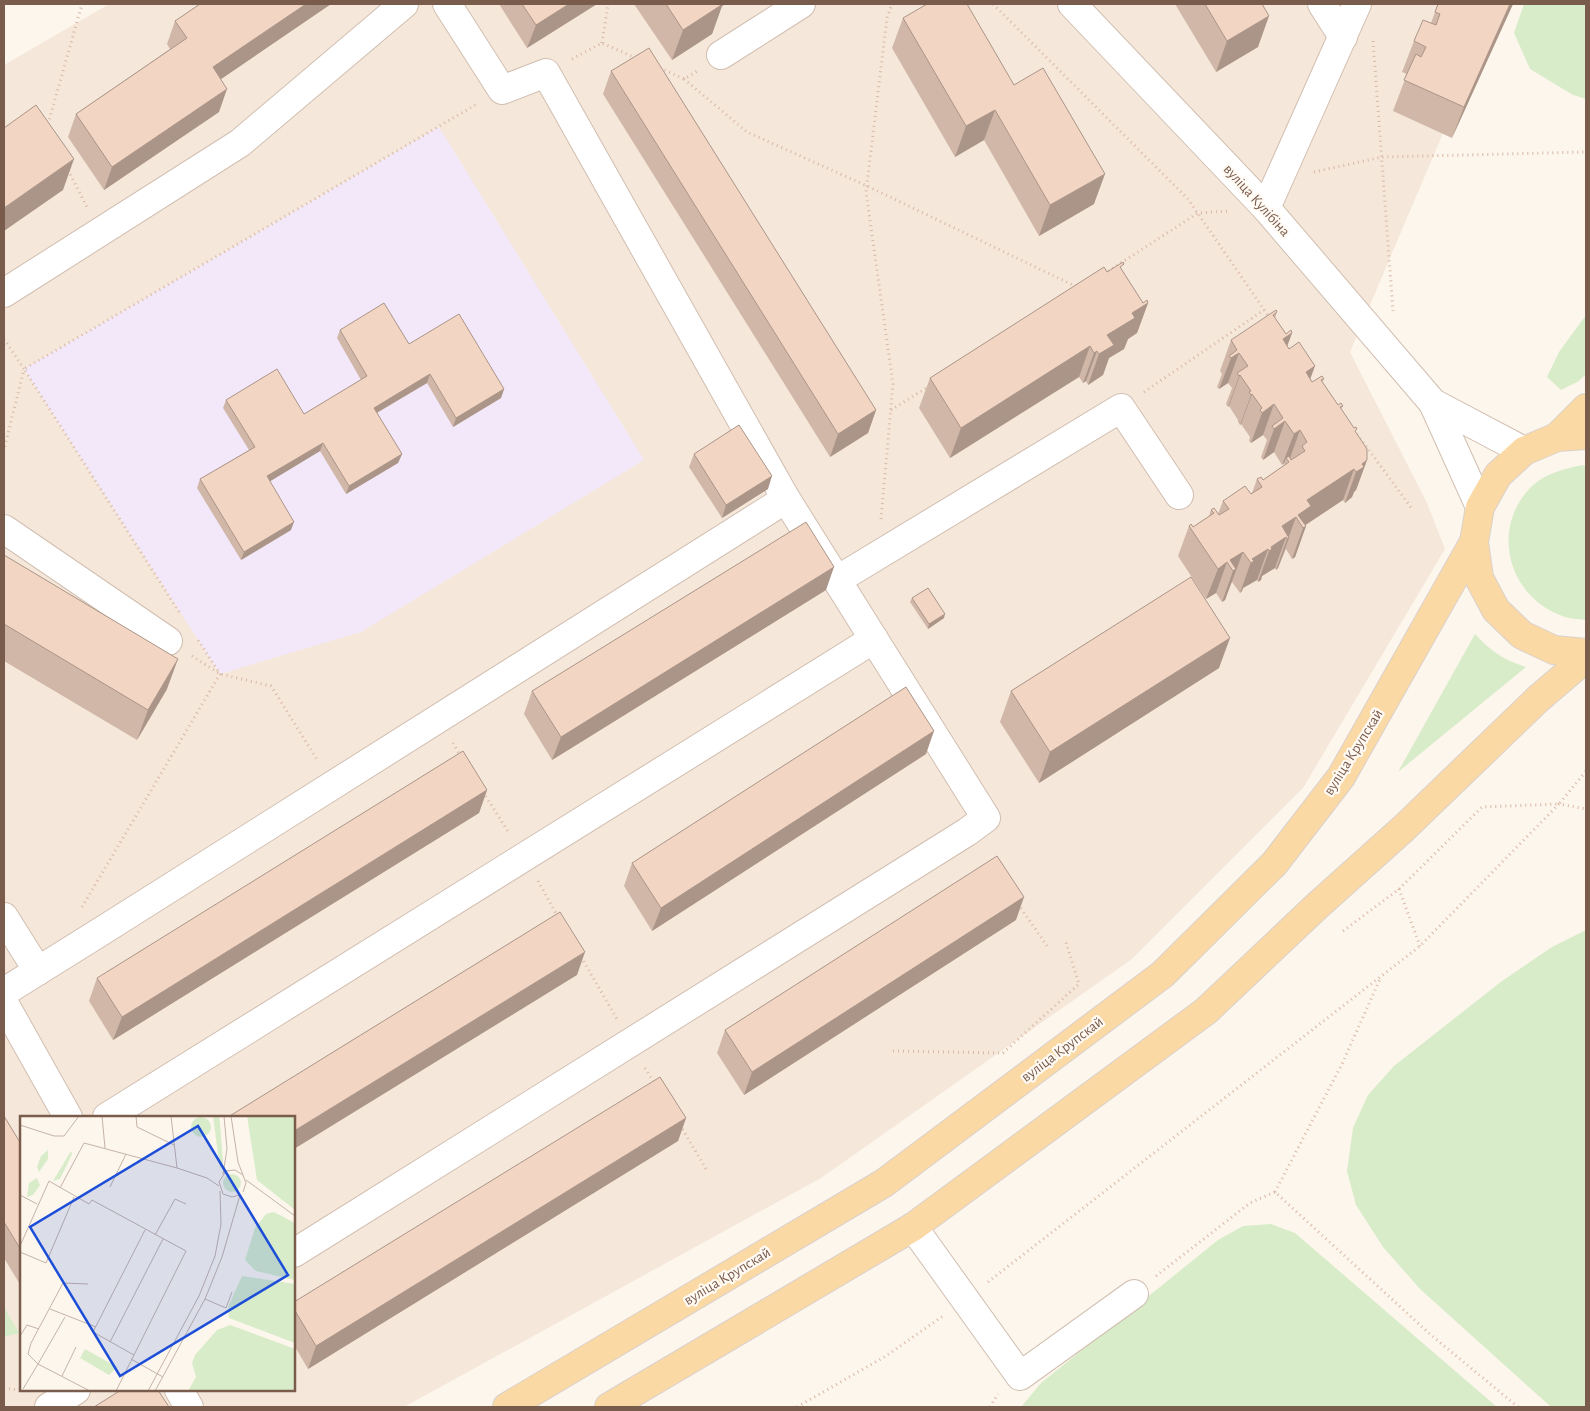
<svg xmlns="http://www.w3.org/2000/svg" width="1590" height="1411" viewBox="0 0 1590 1411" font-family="'Alegreya Sans',sans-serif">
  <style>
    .residential { fill: #f5e8da; fill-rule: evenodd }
    .education { fill: #f3e8fa }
    .green { fill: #d8ecc9 }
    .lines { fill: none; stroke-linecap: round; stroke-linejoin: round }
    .minor-casing { stroke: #d1beb0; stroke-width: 30 }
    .major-casing { stroke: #dad1cd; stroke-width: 30 }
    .path { stroke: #d9b8a5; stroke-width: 3; stroke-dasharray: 1 4; stroke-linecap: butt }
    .minor { stroke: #fff; stroke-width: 28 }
    .major { stroke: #fbd9a5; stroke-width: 28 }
    .wall { fill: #d1b7a8 }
    .shaded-wall { fill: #aa9588 }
    .building { fill: #f3d5c3; stroke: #aa9588 }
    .labels { text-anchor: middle; stroke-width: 4.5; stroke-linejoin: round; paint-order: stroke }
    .street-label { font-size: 15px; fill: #7a5c4d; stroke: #fffaf3 }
    .inset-road { fill: none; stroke: #c5b3a7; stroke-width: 1 }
    .view { fill: #1d4ed8; fill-opacity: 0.15; stroke: #1d4ed8; stroke-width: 2.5 }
    .inset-edge { fill: none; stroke: #7a5c4d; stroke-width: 2.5 }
  </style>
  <rect width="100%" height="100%" fill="#fdf6ec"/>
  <path class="residential" d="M109,4H1498L1350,352L1427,503L1445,549L1303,788L1132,959L821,1178L404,1407H4V65ZM21,1117H294V1390H21Z"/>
  <path class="education" d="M439,127L644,460L361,632L220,674L24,369Z"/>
  <g class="green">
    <path d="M1524,4H1586V99L1573,95L1530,69L1514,33Z"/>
    <path d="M1586,315V374L1579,381L1561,390L1547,377L1559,352Z"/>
    <path d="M1582,465L1586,466V620C1578,619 1567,619 1560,615C1506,594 1491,526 1532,486C1546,473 1564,469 1582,465Z"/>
    <path d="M1475,634C1492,652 1502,659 1526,667L1398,772Z"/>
    <path d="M1586,930V1407H1551L1420,1289L1383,1247L1356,1205L1347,1171L1353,1128L1368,1095L1394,1066L1502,981L1552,947Z"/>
    <path d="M1271,1224L1295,1233L1497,1407H1021L1041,1383L1218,1240L1243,1226Z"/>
    <path d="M4,1307L19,1333L4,1337Z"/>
  </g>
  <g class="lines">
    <defs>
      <g id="minor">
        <path d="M1072,4L1266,208L1433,403L1480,507"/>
        <path d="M1322,4L1343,37"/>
        <path d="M721,55L801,4"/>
        <path d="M1266,208L1357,4"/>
        <path d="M4,293L240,143L404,4"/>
        <path d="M1433,403L1524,451"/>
        <path d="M4,529L168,641"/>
        <path d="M837,580L1121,408L1179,495"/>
        <path d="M4,917L38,971"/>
        <path d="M4,992L97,934L786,499"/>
        <path d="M4,1003L68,1117"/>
        <path d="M107,1117L874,639"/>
        <path d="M913,1227L1020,1376L1134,1294"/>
        <path d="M294,1253L967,832L986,818L786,499L546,73L502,90L447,4"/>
        <path d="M179,1390L189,1407"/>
        <path d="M49,1407L76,1390"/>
      </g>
      <g id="major">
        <path d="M1586,435L1557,437L1524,451L1498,475L1480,507L1474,542L1479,578L1496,610L1522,635L1554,650L1586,653"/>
        <path d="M1557,437L1586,408"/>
        <path d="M507,1407L884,1183L1163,974L1274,864L1341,777L1474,542"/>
        <path d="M609,1407L913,1227L1206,1011L1317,906L1404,828L1539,698L1586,658"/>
      </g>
    </defs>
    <use href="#minor" class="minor-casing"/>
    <use href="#major" class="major-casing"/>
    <g class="path">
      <path d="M993,4L1188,199L1269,317"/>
      <path d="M1373,41L1393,311"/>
      <path d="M602,43L608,4"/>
      <path d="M572,59L602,43L636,58"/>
      <path d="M660,68L684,79L697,71"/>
      <path d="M684,79L747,132L867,186L1077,287"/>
      <path d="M48,124L82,4"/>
      <path d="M68,170L87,207"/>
      <path d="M1314,172L1382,157L1586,152"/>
      <path d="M1104,274L1198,213L1229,211"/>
      <path d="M4,339L24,369L4,450"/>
      <path d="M1144,392L1264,310"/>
      <path d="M891,410L928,387"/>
      <path d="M1354,430L1413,510"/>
      <path d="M881,519L893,384L866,192L887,18L892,4"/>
      <path d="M179,612L24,369L477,104"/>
      <path d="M192,656L220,674L271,686L318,761"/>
      <path d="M453,743L461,757"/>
      <path d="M483,792L509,833"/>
      <path d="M538,881L558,917"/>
      <path d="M1399,889L1420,946"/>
      <path d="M1018,904L1047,946"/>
      <path d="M82,907L220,674L198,640"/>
      <path d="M1343,931L1399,889L1482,807L1559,804L1586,771"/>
      <path d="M581,957L617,1019"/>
      <path d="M893,1051L1003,1053L1079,984L1065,939"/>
      <path d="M645,1068L655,1084"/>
      <path d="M680,1125L706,1169"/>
      <path d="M1275,1192L1342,1064L1380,979"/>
      <path d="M1156,1276L1250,1203L1275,1192L1431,1335L1518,1407"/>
      <path d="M988,1282L1420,946L1559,804L1586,809"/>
      <path d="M4,1388L25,1391"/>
      <path d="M797,1407L886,1356L943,1316"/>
      <path d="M990,1407L998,1394"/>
    </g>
    <use href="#minor" class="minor"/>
    <use href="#major" class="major"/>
  </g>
  <g class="wall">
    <path d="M331,4L221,79L219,112L104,190L68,137L76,114L170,49L167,44L175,21Z"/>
    <path d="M499,4H597L527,48Z"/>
    <path d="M634,4H726L722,6L712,34L672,60Z"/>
    <path d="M1175,4H1262L1258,47L1216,72Z"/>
    <path d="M1438,4H1513L1452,138L1393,111L1407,74L1402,72L1414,41L1431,23Z"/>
    <path d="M903,18L1014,85L1094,204L1039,236L984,140L955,157L892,48Z"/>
    <path d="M611,71L876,410L868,433L830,457L603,94Z"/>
    <path d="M1122,270L1143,303H1148L1137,333L1128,339L1124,349L1109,358L1103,375L1088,385L1086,381L1083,383L1079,377L950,458L919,408L930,378L1107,272Z"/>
    <path d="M1277,312L1275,318L1286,334L1292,333L1287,346L1312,382L1324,379L1322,382L1338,405L1343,406L1341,409L1356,433L1367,460L1356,490L1354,492L1352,497L1345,503L1343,500L1305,525L1306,526L1295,557L1292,559L1286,549L1278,568L1276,570L1275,568L1262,576L1261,580L1258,582L1257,580L1243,588L1242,591L1240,593L1232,582L1231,583L1225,600L1222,602L1216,593L1206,599L1178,556L1189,526L1193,527L1209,516L1211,510L1218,514L1223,501L1251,494L1252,493L1257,479L1263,480L1284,466V463L1282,465L1274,452L1263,460L1261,457L1267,440L1263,435L1251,443L1249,441L1250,437L1241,424L1240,425L1238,422V420L1229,406L1228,407L1226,404L1232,388L1228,383L1219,389L1217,387L1222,374L1220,371L1231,340Z"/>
    <path d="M340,330L409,344L504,389L501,398L453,427L427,383L377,413L402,454L398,463L346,494L320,451L270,481L291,530L241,560L197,488L200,479L249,450L223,408L226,400L304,414L361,380L337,338Z"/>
    <path d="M694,454L768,489L722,518L689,467Z"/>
    <path d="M4,555L167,689L137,740L4,661Z"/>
    <path d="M826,590L552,760L524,714L532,691Z"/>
    <path d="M912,598L944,618L928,629L910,602Z"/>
    <path d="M1219,668L1039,783L1000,722L1011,691Z"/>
    <path d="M926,754L652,931L624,886L632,863Z"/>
    <path d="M487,790L479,813L113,1040L89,1001L97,978Z"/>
    <path d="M1016,920L744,1095L717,1053L725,1030Z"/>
    <path d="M4,1116L21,1144V1286L4,1258Z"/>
    <path d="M686,1118L678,1141L308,1369L294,1345V1302Z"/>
  </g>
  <g class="shaded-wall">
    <path d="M306,4H331L205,90L213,67Z"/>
    <path d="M569,4H597L527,48L536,25Z"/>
    <path d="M708,4H726L722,6L712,34L672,60L683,30Z"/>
    <path d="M1510,4H1513L1452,138L1464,107Z"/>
    <path d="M1269,16L1258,47L1216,72L1227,41Z"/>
    <path d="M227,89L219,112L104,190L112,167Z"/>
    <path d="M995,110L984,140L955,157L966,126Z"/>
    <path d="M74,159L63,190L4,231V208Z"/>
    <path d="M1105,174L1094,204L1039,236L1050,205Z"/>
    <path d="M1148,303L1137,333L1128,339L1124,349L1109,358L1103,375L1088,385L1099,354L1107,335L1132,313Z"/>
    <path d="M1292,333L1281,363L1283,339Z"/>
    <path d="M1090,346L1079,377L950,458L961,428Z"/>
    <path d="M1097,351L1086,381L1083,383L1094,353Z"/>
    <path d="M1239,353L1228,383L1219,389L1231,358Z"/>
    <path d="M1315,366L1304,396L1306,372Z"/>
    <path d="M430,374L427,383L371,416L374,408Z"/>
    <path d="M1240,375L1229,406L1228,407L1239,376Z"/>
    <path d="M504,389L501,398L453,427L456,418Z"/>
    <path d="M1252,394L1241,424L1240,425L1251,395Z"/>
    <path d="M1274,404L1263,435L1251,443L1262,413Z"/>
    <path d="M876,410L868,433L830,457L838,434Z"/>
    <path d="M1285,421L1274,452L1263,460L1274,429Z"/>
    <path d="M1300,430L1289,461L1286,458L1284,463L1282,465L1294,434Z"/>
    <path d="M323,443L320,451L264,485L267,476Z"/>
    <path d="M402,454L398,463L346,494L349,486Z"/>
    <path d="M1367,460L1356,490L1354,492L1352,497L1345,503L1356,472L1362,464Z"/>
    <path d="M1354,469L1343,500L1304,526L1298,515L1307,500Z"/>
    <path d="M772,476L768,489L722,518L726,505Z"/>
    <path d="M1296,517L1288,539L1289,538L1278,568L1276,570L1287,539L1286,537L1275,568L1262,576L1261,580L1258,582L1269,551L1282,526Z"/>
    <path d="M294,522L291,530L241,560L244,552Z"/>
    <path d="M1306,526L1295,557L1292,559L1303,528Z"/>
    <path d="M1268,549L1257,580L1243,588L1242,591L1240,593L1252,559Z"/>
    <path d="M1243,552L1225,600L1222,602L1233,571L1230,560Z"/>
    <path d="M1227,562L1216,593L1206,599L1218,569Z"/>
    <path d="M834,567L826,590L552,760L561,737Z"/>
    <path d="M945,614L944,618L928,629L929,624Z"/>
    <path d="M1230,638L1219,668L1039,783L1050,752Z"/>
    <path d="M178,659L167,689L137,740L148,710Z"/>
    <path d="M934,731L926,754L652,931L661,908Z"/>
    <path d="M487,790L479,813L113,1040L122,1017Z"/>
    <path d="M1024,897L1016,920L744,1095L752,1072Z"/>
    <path d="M585,952L577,975L294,1149V1131Z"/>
    <path d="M686,1118L678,1141L308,1369L316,1346Z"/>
  </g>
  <g class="building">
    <path d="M200,4H306L213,67L227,89L112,167L76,114L187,38L175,21Z"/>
    <path d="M522,4H569L536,25Z"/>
    <path d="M666,4H723L683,30Z"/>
    <path d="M927,4H967L1014,85L1043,68L1105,174L1050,205L995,110L966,126L903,18Z"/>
    <path d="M1205,4H1262L1269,16L1227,41Z"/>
    <path d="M1438,4H1510L1464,107L1404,80L1416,54L1421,57L1426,47L1414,41L1423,20L1436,25L1440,14L1435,12Z"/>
    <path d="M649,48L876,410L838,434L611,71Z"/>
    <path d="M36,105L74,159L4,208V128Z"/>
    <path d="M1123,262L1124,264L1120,267L1143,303L1147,300L1148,303L1132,313L1135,318L1107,335L1114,345L1099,354L1097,351L1094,353L1090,346L961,428L930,378L1104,267L1107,272Z"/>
    <path d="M384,303L409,344L459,314L504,389L456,418L430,374L374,408L402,454L349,486L323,443L267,476L294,522L244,552L200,479L255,447L226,400L277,369L304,414L367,376L340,330Z"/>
    <path d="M1276,310L1277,312L1273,315L1286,334L1291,330L1292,333L1283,339L1289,349L1299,342L1315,366L1306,372L1312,382L1322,376L1324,379L1321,380L1338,405L1341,403L1343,406L1340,407L1354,428L1356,427L1357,429L1355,431L1367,449V460L1362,464L1364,467L1356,472L1354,469L1307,500L1311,506L1298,515L1306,526L1303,528L1296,517L1282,526L1289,538L1287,539L1286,537L1271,547L1272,549L1269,551L1268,549L1252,559L1254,561L1251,563L1243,552L1230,560L1236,569L1233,571L1227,562L1218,569L1189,526L1191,524L1193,527L1214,513L1211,510L1214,508L1219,515L1229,509L1223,501L1245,486L1251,494L1262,487L1257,479L1261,477L1263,480L1289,462L1286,458L1289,456L1291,460L1305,451L1302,446L1307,442L1300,430L1294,434L1285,421L1274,429L1272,426L1283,418L1274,404L1262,413L1260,410L1262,408L1252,394L1251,395L1249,392L1251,391L1240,375L1239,376L1237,373L1248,366L1239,353L1231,358L1229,356L1237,350L1231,340Z"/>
    <path d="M739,425L772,476L726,505L694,454Z"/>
    <path d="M806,522L834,567L561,737L532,691Z"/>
    <path d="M4,555L178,659L148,710L4,624Z"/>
    <path d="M1191,577L1230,638L1050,752L1011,691Z"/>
    <path d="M928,588L945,614L929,624L912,598Z"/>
    <path d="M906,687L934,731L661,908L632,863Z"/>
    <path d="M463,751L487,790L122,1017L97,978Z"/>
    <path d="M997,856L1024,897L752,1072L725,1030Z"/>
    <path d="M560,912L585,952L294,1131V1117H228Z"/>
    <path d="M660,1077L686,1118L316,1346L294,1309V1302Z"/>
    <path d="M4,1116L21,1144V1250L4,1222Z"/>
    <path d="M121,1390H158L169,1407H94Z"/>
  </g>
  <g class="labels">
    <g class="street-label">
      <text transform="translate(1257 200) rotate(48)" y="5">вуліца Кулібіна</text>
      <text transform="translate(1353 752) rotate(-58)" y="5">вуліца Крупскай</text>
      <text transform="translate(1062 1049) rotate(-37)" y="5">вуліца Крупскай</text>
      <text transform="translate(727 1276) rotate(-31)" y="5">вуліца Крупскай</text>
    </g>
  </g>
  <g transform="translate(20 1116)">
    <rect width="275" height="275" fill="#fdf6ec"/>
    <path d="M193,0H199L200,7L203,46L200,53ZM227,0H275V94L237,64ZM171 11a10 10 0 1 1 20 0a10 10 0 1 1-20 0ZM28,34V43L19,56L17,51L21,40ZM51,35L52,38L40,63L33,65ZM203 67a9 9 0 1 1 18 0a9 9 0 1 1-18 0ZM17,62L20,69L13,79L7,81L9,67ZM254,96L275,107V164L236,155L225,144L235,112L246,98ZM222,160L275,168V227L209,202L208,191ZM210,209L275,233V275H168L176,261L172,247L175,239L197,214ZM65,233L97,251L89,259L60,242Z" fill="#d8ecc9"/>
    <path class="inset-road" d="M82,0L85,32M116,0L117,11L154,29M151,0L157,52M211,0L218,46L226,67L223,76M0,9L34,20H44L59,0M203,58L207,33L204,0M226,64L275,100M90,71L106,38M40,72L64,27L157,52L187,62L199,70M0,79L17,88M220,79L212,81L203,78L199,66L206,55L215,54L223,59M135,119L155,83L166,88M0,130L29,65L69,88L72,84L166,135L96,275M0,136L26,147L54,81M185,183L206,192L212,176M30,193L76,211M45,201L18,248L8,238L11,227L43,167L68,168M0,220L7,209L19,213M90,226L143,123M114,239L73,216L125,114M111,243L143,261M42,260L56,231M3,273L18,248L70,275M128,275L179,180L195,140L201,108L200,75M135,275L185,183L202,141L220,79"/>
    <path class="view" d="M178,10L268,159L100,260L10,111Z"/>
    <rect width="275" height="275" class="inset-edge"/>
  </g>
  <rect width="1590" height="1411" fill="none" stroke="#7a5c4d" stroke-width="10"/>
</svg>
